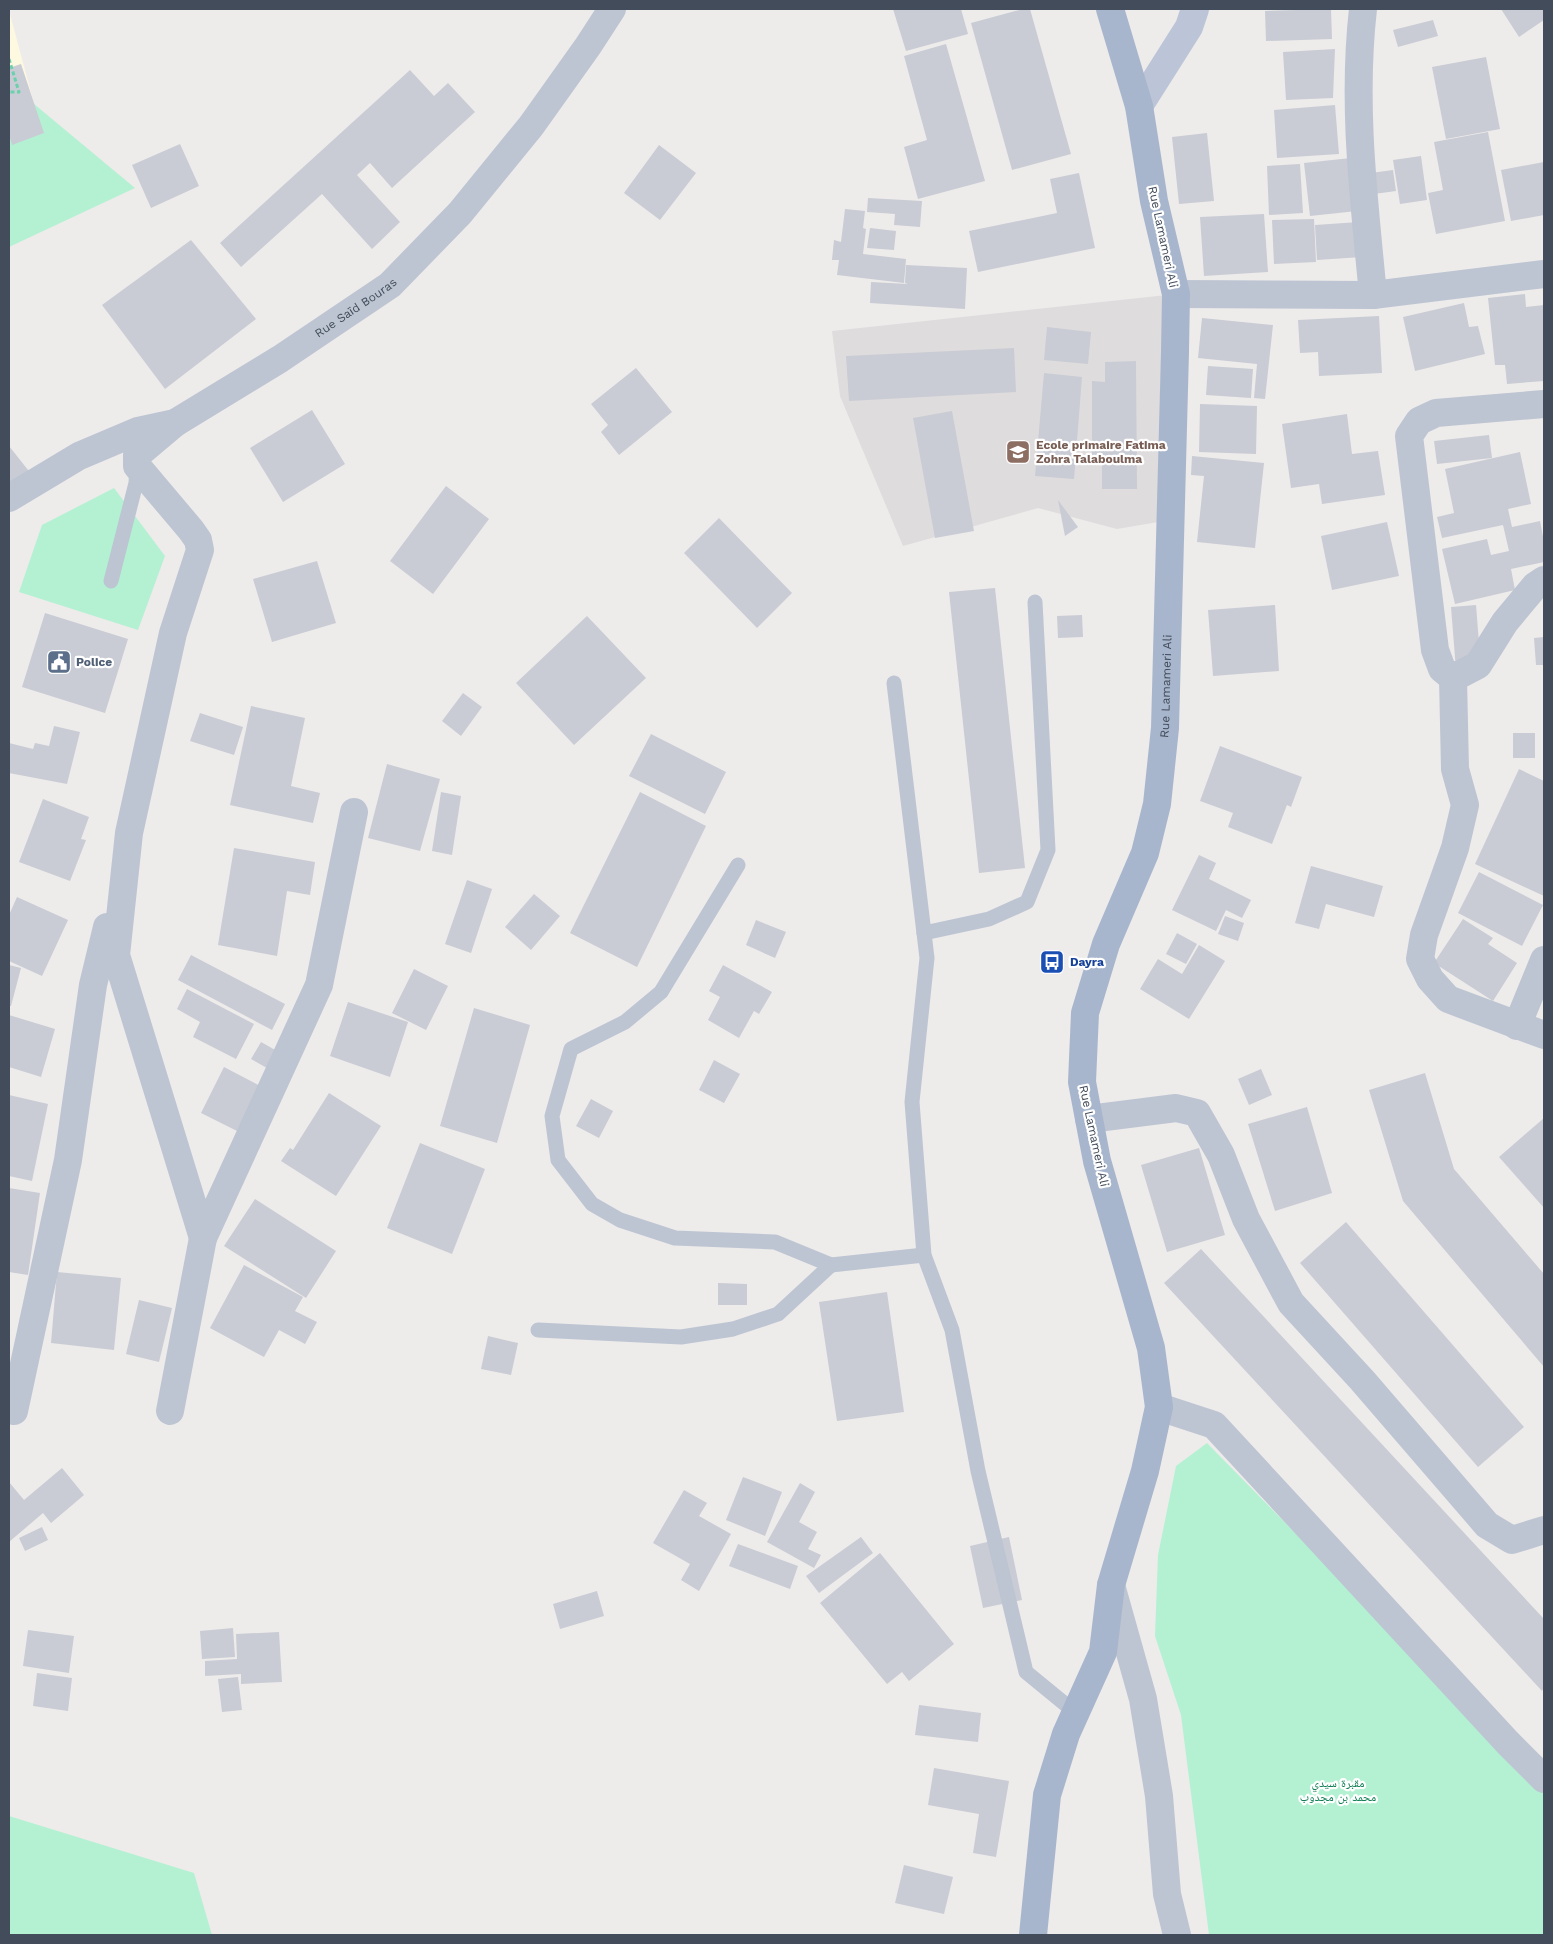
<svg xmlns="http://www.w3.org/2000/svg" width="1553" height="1944" viewBox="0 0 1553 1944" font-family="'Work Sans','Noto Naskh Arabic',sans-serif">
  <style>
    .commercial { fill: #fdf8e0 }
    .education { fill: #dfdcdd }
    .green { fill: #b4f1d3 }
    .building { fill: #c9ccd4 }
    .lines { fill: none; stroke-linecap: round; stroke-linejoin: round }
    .path { stroke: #6ad1ab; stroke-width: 3; stroke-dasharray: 4 2.5; stroke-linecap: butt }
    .lane { stroke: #bdc5d2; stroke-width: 15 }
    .street { stroke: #bdc5d2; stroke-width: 28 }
    .secondary { stroke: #bcc5d7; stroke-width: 28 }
    .primary { stroke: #a8b6cd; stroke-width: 28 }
    .labels { text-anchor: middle; stroke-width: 4.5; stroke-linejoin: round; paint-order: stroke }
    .street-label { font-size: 12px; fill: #424c5a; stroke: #fff }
    .education-label { font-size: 12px; font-weight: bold; fill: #785e54; stroke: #fff; text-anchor: start }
    .service-label { font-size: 12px; font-weight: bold; fill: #4e5e75; stroke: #fff; text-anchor: start }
    .transit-label { font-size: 12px; font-weight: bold; fill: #164399; stroke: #fff; text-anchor: start }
    .park-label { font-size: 12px; fill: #0f7f55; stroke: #fff }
  </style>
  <rect width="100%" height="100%" fill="#eeebeb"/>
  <path class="commercial" d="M9,10L34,104L9,110Z"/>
  <path class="education" d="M1176,294L1170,520L1117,529L1038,508L903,546L840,396L832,331Z"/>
  <g class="green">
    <path d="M34,104L135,188L9,247V110Z"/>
    <path d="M114,488L165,556L138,630L19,592L42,525Z"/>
    <path d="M1207,1443L1544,1787V1935H1209L1181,1715L1155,1636L1158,1555L1176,1466Z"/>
    <path d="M9,1816L194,1873L212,1935H9Z"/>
  </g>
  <g class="building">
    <path d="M893,9H961L968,34L906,51Z"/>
    <path d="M1023,9H1030L1071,154L1012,170L971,23Z"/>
    <path d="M1331,9L1332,39L1266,41L1265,11Z"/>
    <path d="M1501,9H1544V20L1519,37Z"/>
    <path d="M1433,20L1438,36L1398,47L1393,30Z"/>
    <path d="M946,44L985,181L918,199L904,147L927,140L904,56Z"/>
    <path d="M1335,49L1333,98L1286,100L1283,52Z"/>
    <path d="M1486,57L1500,129L1446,139L1432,67Z"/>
    <path d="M21,64L44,133L12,145L9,134V68Z"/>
    <path d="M410,70L434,96L448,83L475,112L392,188L370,163L357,175L400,222L372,249L322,194L241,267L220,243Z"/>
    <path d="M1335,105L1339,154L1277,158L1274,110Z"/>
    <path d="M1488,132L1505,221L1436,234L1428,193L1443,190L1434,142Z"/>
    <path d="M1207,133L1214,201L1179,204L1172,137Z"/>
    <path d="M180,144L199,186L151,208L132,165Z"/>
    <path d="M659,145L696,173L660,220L624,193Z"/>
    <path d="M1421,156L1427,200L1400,204L1393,160Z"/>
    <path d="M1351,158L1357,211L1310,216L1304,163Z"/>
    <path d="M1544,162V215L1511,221L1501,170Z"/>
    <path d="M1300,164L1303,213L1269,215L1267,166Z"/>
    <path d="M1393,170L1396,191L1374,194L1371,173Z"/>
    <path d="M1079,173L1095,248L978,272L969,231L1057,213L1050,179Z"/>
    <path d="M868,198L922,201L920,227L894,225L895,214L867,212Z"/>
    <path d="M845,209L865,211L863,228L866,229L863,254L906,259L904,283L837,275L839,260H832L834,240L841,242Z"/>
    <path d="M1264,214L1268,272L1204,276L1200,217Z"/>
    <path d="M1314,219L1316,262L1274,264L1272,220Z"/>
    <path d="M1359,222L1362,257L1317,260L1315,225Z"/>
    <path d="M870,228L896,231L894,250L867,248Z"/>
    <path d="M191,240L256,319L165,389L102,305Z"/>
    <path d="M906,265L967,268L965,309L870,303L871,282L908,284L905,283Z"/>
    <path d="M1525,294L1526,307L1544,305V381L1507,384L1505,365H1495L1488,298Z"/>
    <path d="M1464,303L1469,327L1478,326L1485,354L1415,371L1403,317Z"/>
    <path d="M1379,316L1382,373L1319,376L1318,352L1300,353L1298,320Z"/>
    <path d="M1202,318L1273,325L1265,399L1254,398L1257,364L1198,358Z"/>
    <path d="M1047,327L1091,332L1088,364L1044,360Z"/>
    <path d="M1014,348L1016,392L849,401L846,356Z"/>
    <path d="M1136,361L1137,489H1102V462H1092V381L1105,382V362Z"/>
    <path d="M1208,366L1253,369L1251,398L1206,395Z"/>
    <path d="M636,368L672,412L619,455L601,432L608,425L591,404Z"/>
    <path d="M1044,373L1082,377L1074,479L1035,476Z"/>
    <path d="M1200,404L1257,406L1256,454L1199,452Z"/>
    <path d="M312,410L345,464L283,502L250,448Z"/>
    <path d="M952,411L974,531L935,538L913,418Z"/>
    <path d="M1347,414L1352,454L1378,451L1385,495L1322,504L1319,484L1291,488L1282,424Z"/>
    <path d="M1489,435L1492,458L1437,464L1434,441Z"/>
    <path d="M9,446L32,475L9,494Z"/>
    <path d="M1520,452L1531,504L1508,509L1512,527L1540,521L1544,542V562L1511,569L1515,590L1455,604L1442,549L1487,539L1491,555L1509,551L1503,525L1442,538L1437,517L1454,513L1445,469Z"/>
    <path d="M1192,456L1264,463L1255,548L1197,542L1204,476L1191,475Z"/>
    <path d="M446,486L489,519L433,594L390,561Z"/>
    <path d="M1058,500L1078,527L1065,536Z"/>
    <path d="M719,518L792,593L757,628L684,553Z"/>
    <path d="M1387,522L1399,576L1332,590L1321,536Z"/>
    <path d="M317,561L336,623L272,642L253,579Z"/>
    <path d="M995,588L1025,868L979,873L949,592Z"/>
    <path d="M1275,605L1279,671L1213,676L1208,610Z"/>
    <path d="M1476,605L1481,668L1456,670L1451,607Z"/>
    <path d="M45,613L128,639L105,713L22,687Z"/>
    <path d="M1082,615L1083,637L1058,638L1057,616Z"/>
    <path d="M587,616L646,678L574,745L516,683Z"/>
    <path d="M1544,637V665H1536L1534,638Z"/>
    <path d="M463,693L482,707L461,736L442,721Z"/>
    <path d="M251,706L305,718L291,786L320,793L313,823L230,805Z"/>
    <path d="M200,713L243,727L234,755L190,741Z"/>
    <path d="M54,726L80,732L67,784L9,773V743L33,749L35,743L49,746Z"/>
    <rect x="1513" y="733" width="22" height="25"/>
    <path d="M651,734L726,772L705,814L629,776Z"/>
    <path d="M1220,746L1302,777L1291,807L1287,805L1272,844L1228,827L1233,813L1200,801Z"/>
    <path d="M387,764L440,779L420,851L368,838Z"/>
    <path d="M1519,769L1544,781V896L1475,864Z"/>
    <path d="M441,792L461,796L452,855L432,851Z"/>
    <path d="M640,792L706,826L637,967L570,933Z"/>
    <path d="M43,799L89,817L81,839L86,840L70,881L19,862Z"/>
    <path d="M234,848L315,862L310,895L287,891L277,956L218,945Z"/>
    <path d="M1199,855L1216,863L1209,879L1251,900L1242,918L1226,910L1216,931L1172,910Z"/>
    <path d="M1311,866L1383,886L1374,917L1326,904L1319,929L1295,923Z"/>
    <path d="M1479,872L1543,905L1522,946L1458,913Z"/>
    <path d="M467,880L492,889L471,953L445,944Z"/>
    <path d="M534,894L560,916L531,950L505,927Z"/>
    <path d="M17,897L68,920L42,976L9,961V915Z"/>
    <path d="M1225,916L1244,923L1238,941L1218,934Z"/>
    <path d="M1463,919L1493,938L1488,944L1517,963L1493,1001L1434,963Z"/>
    <path d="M756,920L786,932L775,958L746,945Z"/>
    <path d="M1177,933L1197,944L1186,964L1166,954Z"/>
    <path d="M1199,945L1225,961L1189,1019L1140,989L1158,959L1182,974Z"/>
    <path d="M191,955L285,1004L272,1030L178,980Z"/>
    <path d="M9,965L21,968L11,1006H9Z"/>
    <path d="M723,965L772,992L759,1014L754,1011L739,1038L708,1020L720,997L709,991Z"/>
    <path d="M414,969L448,986L426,1030L392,1013Z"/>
    <path d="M187,989L254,1024L236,1059L193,1037L200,1022L177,1009Z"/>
    <path d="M348,1002L408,1022L390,1077L330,1056Z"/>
    <path d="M474,1008L530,1025L497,1143L440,1126Z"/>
    <path d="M9,1015L55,1029L41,1077L9,1067Z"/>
    <path d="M261,1042L284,1055L274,1072L251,1059Z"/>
    <path d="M714,1060L740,1074L724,1103L699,1090Z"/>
    <path d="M224,1067L268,1090L245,1135L201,1113Z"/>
    <path d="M1261,1069L1272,1095L1249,1105L1238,1079Z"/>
    <path d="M1425,1073L1454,1169L1544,1274V1367L1403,1201L1369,1090Z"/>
    <path d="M329,1093L381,1126L336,1196L281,1161L290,1148L293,1150Z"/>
    <path d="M9,1095L48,1104L32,1181L9,1176Z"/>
    <path d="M591,1099L613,1111L599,1138L576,1126Z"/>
    <path d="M1307,1107L1332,1193L1275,1211L1248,1124Z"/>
    <path d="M1544,1118V1208L1499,1157Z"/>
    <path d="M420,1143L485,1169L452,1254L387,1228Z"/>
    <path d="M1199,1148L1225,1235L1167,1252L1141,1165Z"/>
    <path d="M9,1188L40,1193L28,1275L9,1272Z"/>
    <path d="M255,1199L336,1251L306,1298L224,1246Z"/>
    <path d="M1346,1222L1524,1427L1478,1467L1300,1263Z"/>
    <path d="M1201,1249L1544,1619V1687L1542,1691L1164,1283Z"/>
    <path d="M244,1265L303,1297L295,1311L317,1322L305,1344L279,1330L264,1357L210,1328Z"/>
    <path d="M57,1272L121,1278L114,1350L51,1343Z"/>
    <path d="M718,1283L747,1284V1305H718Z"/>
    <path d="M887,1292L904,1412L837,1421L819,1302Z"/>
    <path d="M139,1300L172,1308L159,1362L126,1354Z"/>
    <path d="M488,1336L518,1343L511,1375L481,1369Z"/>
    <path d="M62,1468L84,1495L51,1523L43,1513L9,1542V1482L24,1500Z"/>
    <path d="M743,1477L782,1492L765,1536L726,1520Z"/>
    <path d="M800,1483L815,1492L799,1522L817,1532L808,1549L821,1555L814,1568L767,1542Z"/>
    <path d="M684,1490L707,1503L699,1516L731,1534L699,1591L681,1580L690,1564L653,1543Z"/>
    <path d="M42,1527L48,1540L25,1551L19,1538Z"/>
    <path d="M861,1537L873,1553L819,1593L806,1576Z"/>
    <path d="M1009,1537L1022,1600L983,1608L970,1546Z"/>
    <path d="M738,1544L798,1566L790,1589L729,1566Z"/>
    <path d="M880,1553L954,1644L909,1681L902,1672L887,1684L820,1603Z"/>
    <path d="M597,1591L604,1616L560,1629L553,1604Z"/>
    <path d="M233,1628L235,1657L202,1659L200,1631Z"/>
    <path d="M28,1630L74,1636L69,1673L23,1666Z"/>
    <path d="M279,1632L282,1682L241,1684V1674L205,1676V1661L237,1659L236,1634Z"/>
    <path d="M37,1673L72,1678L68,1711L33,1706Z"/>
    <path d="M238,1677L242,1710L222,1712L218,1679Z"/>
    <path d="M919,1705L981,1713L978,1742L915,1735Z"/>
    <path d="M934,1768L1009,1781L996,1857L973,1853L979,1814L928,1805Z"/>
    <path d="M904,1865L953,1877L944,1914L895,1903Z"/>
  </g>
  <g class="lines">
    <path class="path" d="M9,59L19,92H9"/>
    <g class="lane">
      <path d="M111,581L136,483L137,466"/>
      <path d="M894,683L927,958L912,1102L924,1255L952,1330L978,1471L1026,1672L1076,1713"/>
      <path d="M738,865L661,992L625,1022L571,1049L552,1116L558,1160L592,1204L620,1220L675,1238L775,1242L831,1265L924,1255"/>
      <path d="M924,933L989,919L1027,902L1048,850L1035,602"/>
      <path d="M538,1330L681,1337L733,1329L778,1314L831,1265"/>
    </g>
    <g class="street">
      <path d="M1363,9C1352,105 1364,199 1373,295"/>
      <path d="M1176,294L1373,295L1544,274"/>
      <path d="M1544,404L1436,413L1419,421L1409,436L1435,650L1442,669L1453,678L1478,665L1505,622L1535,586L1544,580"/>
      <path d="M175,423L137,455V466L191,530L198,540L200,550L173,633L129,833L116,955L203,1238L319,985L354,812"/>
      <path id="s1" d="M9,498L79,456L138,431L175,423L280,359L390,285L460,213L531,126L588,46L612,9"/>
      <path d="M1453,678L1455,769L1465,805L1455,848L1424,935L1420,959L1430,979L1448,999L1544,1035"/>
      <path d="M1517,1026L1544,960"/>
      <path d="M1089,1119L1176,1108L1197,1113L1221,1155L1246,1219L1291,1303L1362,1380L1487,1525L1512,1540L1544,1530"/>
      <path d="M1159,1407L1214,1425L1508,1743L1544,1779"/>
      <path d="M14,1411L68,1160L93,985L107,927"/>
      <path d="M170,1411L203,1238"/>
      <path d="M1111,1585L1143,1699L1159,1796L1167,1894L1177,1935"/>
    </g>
    <path class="secondary" d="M1139,106L1189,27L1195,9"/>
    <path class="primary" id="s2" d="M1033,1935L1047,1795L1066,1734L1103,1652L1111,1585L1145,1471L1159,1407L1151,1348L1097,1161L1082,1082L1085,1013L1106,944L1145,853L1157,804L1165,728L1175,352L1176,294L1154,201L1139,106L1110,9"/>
  </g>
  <defs>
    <symbol id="school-square" viewBox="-11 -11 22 22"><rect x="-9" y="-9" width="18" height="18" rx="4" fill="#8d6e63" stroke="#fff"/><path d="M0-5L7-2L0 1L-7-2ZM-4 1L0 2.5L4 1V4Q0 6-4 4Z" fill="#fff"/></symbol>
    <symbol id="civic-square" viewBox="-11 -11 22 22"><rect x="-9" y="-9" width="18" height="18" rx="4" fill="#5c6f8a" stroke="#fff"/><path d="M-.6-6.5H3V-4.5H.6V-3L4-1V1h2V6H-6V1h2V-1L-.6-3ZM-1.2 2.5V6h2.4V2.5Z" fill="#fff"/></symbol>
    <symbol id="bus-square" viewBox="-11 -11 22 22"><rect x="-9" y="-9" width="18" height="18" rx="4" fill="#1a4fb4" stroke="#fff"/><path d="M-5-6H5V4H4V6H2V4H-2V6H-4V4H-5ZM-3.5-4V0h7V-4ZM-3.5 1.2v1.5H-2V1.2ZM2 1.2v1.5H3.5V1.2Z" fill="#fff"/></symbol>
  </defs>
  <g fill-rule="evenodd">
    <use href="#school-square" x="1004" y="438" width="28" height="28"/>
    <use href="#civic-square" x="45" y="648" width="28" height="28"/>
    <use href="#bus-square" x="1038" y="948" width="28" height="28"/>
  </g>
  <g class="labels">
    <g class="street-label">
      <text transform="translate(1163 237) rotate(78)" y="4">Rue Lamameri Ali</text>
      <text dy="4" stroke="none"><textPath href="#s1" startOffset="398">Rue Saïd Bouras</textPath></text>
      <text dy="4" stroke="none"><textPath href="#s2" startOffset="1290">Rue Lamameri Ali</textPath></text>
      <text transform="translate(1094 1136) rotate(78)" y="4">Rue Lamameri Ali</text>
    </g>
    <g class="education-label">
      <text x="1036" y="449">Ecole primaire Fatima<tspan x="1036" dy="14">Zohra Talaboulma</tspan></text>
    </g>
    <g class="service-label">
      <text x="76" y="666">Police</text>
    </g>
    <g class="transit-label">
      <text x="1070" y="966">Dayra</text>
    </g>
    <g class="park-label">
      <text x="1338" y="1787">مقبرة سيدي<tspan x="1338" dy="14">محمد بن مجدوب</tspan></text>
    </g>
  </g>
  <rect width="1553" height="1944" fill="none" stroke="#424c5a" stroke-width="20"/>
</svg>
